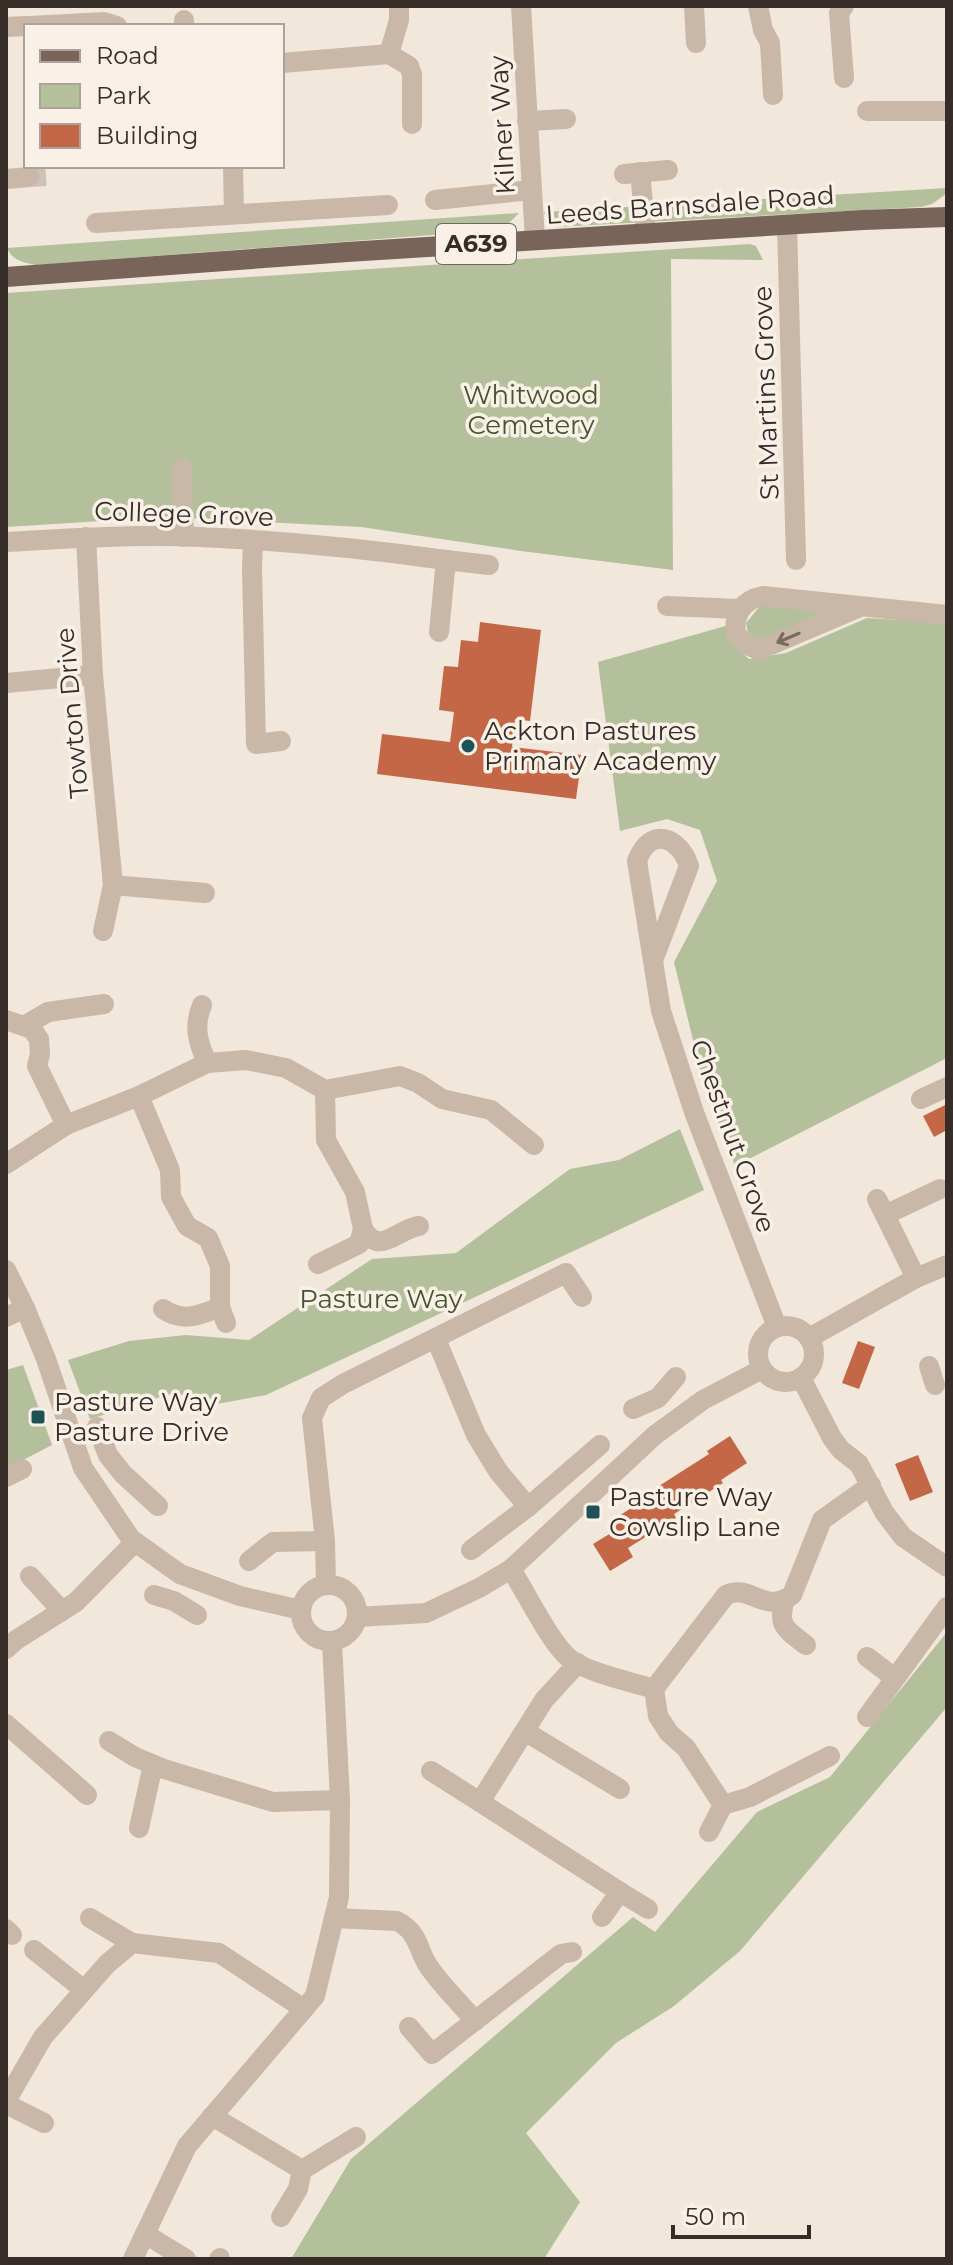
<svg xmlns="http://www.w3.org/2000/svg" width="953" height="2265" viewBox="0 0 953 2265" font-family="Montserrat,sans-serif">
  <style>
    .green { fill: #b3c09b }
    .building { fill: #c46746 }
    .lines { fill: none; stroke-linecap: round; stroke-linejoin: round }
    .minor-tunnel { stroke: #ccc2b7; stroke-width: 20; stroke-dasharray: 20 10; stroke-linecap: butt }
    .minor { stroke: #c9b7a7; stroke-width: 20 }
    .major { stroke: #786459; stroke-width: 20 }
    .oneway { stroke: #786b61 }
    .poi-dot { fill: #1e5257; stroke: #f9f1e7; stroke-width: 3 }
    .labels { text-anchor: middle; stroke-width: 7; stroke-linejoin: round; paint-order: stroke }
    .shield { fill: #f9f1e7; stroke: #706761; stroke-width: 2 }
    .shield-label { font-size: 24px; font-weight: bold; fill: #362c28 }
    .street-label { font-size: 26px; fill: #362c28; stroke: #f9f1e7 }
    .park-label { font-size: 26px; fill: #44542c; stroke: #f9f1e7 }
    .poi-label { font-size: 26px; fill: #362c28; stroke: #f9f1e7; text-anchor: start }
  </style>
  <rect width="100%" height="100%" fill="#f1e7db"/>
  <g class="green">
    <path d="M947,188L946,194L932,204L921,207L556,227L543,212Z"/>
    <path d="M519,213L505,227L498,230L36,265C22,262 13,261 7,248Z"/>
    <path d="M750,244L756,246L763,260L671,259L673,570L521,551L361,527L165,517L6,527V293Z"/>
    <path d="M761,605L829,613L765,641L757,640L748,633L746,623Z"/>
    <path d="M867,618L947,623V1058L735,1166L703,1081L674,962L717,881L700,830L667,819L620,831L598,662L729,625L733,645L749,659L786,653Z"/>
    <path d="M680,1129L704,1190L266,1395L217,1404L173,1393L90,1419L68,1360L129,1341L186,1335L249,1340L372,1259L456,1253L570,1169L619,1160Z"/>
    <path d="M23,1365L52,1445L6,1469V1370Z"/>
    <path d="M947,1632V1707L740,1951L674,2006L616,2043L526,2133L580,2202L544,2259H291L351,2159L633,1917L655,1932L757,1812L830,1777Z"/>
  </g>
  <g class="building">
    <path d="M480,622L541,630L530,721L515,719L512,747L582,755L576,799L377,774L382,734L450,742L454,712L439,710L444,666L458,667L461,640L478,642Z"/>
    <path d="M947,1104V1130L934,1137L923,1116Z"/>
    <path d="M858,1341L875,1347L859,1389L842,1383Z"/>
    <path d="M730,1436L747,1463L721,1480L723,1483L674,1514L676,1518L628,1548L633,1557L610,1571L593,1544L616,1530L611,1521L661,1489L659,1486L709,1454L707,1451Z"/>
    <path d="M918,1455L933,1492L910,1501L895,1464Z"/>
  </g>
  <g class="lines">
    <path class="minor-tunnel" d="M29,177L46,176"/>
    <g class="minor">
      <path d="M399,6V20L389,54L409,66L412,74V124"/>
      <path d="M521,6L535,240"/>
      <path d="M694,6L696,43"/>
      <path d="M758,6L763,30L770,43L773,95"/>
      <path d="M844,6L839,13L844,78"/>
      <path d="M184,20V26"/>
      <path d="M30,26L104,22L117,26"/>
      <path d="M6,27L26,26"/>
      <path d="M282,63L389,54"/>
      <path d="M867,111H947"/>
      <path d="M527,121L566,119"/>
      <path d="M233,166L234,213"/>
      <path d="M640,172L646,234"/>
      <path d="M624,174L668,170"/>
      <path d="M6,179L29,177"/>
      <path d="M435,200L531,190"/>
      <path d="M96,223L388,205"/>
      <path d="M787,226L796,560"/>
      <path d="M182,468L184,537"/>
      <path d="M86,537L93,675L113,885"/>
      <path d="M253,541L252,569L256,744L281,741"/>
      <path d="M6,542C59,539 112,535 165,536C259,538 353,547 446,560L439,632"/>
      <path d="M446,560L489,565"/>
      <path d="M667,606L740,609"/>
      <path d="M860,607L759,650L749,646L736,635C733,614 742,600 763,596L947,615"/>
      <path d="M6,683L93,675"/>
      <path d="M103,931L113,885L205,893"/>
      <path d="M654,958L689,866C679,836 650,826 637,861L661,1011L695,1115L777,1327"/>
      <path d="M202,1005C193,1027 198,1042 207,1063"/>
      <path d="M6,1020L32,1029L39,1039L40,1054L37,1066L66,1125"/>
      <path d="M24,1026L48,1012L104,1004"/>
      <path d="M139,1096L170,1170L171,1197L187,1226L208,1238L220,1266V1307L226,1323"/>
      <path d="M921,1099L947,1087"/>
      <path d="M6,1164L66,1125L139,1096L207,1063L246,1060L286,1068L325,1090L400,1076L418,1083L442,1099L491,1110L534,1145"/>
      <path d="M877,1199L916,1278"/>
      <path d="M885,1215L940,1189"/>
      <path d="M363,1229C380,1257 397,1229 419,1226"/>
      <path d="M318,1264L359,1244L363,1229L355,1192L326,1140L325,1090"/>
      <path d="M6,1270L25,1308L46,1359L83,1468L131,1539L180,1574L240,1596L301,1610"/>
      <path d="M163,1309C183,1323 200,1315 220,1307"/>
      <path d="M6,1317L25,1308"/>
      <circle cx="786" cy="1354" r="28"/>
      <path d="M809,1338L916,1278L947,1265"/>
      <path d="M436,1339L476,1435L498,1471L528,1507"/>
      <path d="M929,1366L935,1385"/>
      <path d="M801,1378L832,1438L841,1450L859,1464L884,1512L903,1537L947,1567"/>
      <path d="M633,1409L658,1398L676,1377"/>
      <path d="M97,1427L108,1455L123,1474L158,1506"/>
      <path d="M6,1477L22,1469"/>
      <path d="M471,1550L528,1507L600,1445"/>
      <path d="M249,1561L273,1542L325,1541"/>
      <path d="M511,1569C525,1591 551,1644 570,1659C588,1673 632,1682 654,1689"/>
      <path d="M30,1576L62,1611"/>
      <circle cx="329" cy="1613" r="28"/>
      <path d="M326,1585L325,1541L312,1418L321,1398L343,1384L566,1273L582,1297"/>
      <path d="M154,1595L174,1601L197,1615"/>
      <path d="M785,1599C777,1626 785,1629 806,1645"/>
      <path d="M357,1617L426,1613L479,1588L511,1569L655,1435L703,1400L762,1369"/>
      <path d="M6,1649L16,1640L76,1602L135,1542"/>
      <path d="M867,1657L895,1678"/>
      <path d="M578,1663L544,1700L480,1802L620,1892L602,1917"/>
      <path d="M654,1689L726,1595C751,1583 763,1615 792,1595L822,1520L871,1485"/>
      <path d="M654,1689L658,1716L669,1733L686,1748L723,1805"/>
      <path d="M867,1717L947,1607"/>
      <path d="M6,1724L87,1795"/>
      <path d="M526,1732L620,1789"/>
      <path d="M109,1741L135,1757L164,1769L273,1802L340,1800"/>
      <path d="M431,1771L480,1802"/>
      <path d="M139,1828L153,1765"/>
      <path d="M709,1832L723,1805L750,1797L830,1756"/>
      <path d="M620,1892L648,1909"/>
      <path d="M90,1918L132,1943"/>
      <path d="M334,1918L397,1921C420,1933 417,1950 429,1967C442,1986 460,2003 475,2021"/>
      <path d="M6,1929L12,1935"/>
      <path d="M34,1950L84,1990"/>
      <path d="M409,2027L432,2054L561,1954L572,1952"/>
      <path d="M6,2101L43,2037L107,1964L132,1943L219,1953L304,2009"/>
      <path d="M6,2104L44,2123"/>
      <path d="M212,2116L302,2170"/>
      <path d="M281,2217L298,2189L302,2170L356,2137"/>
      <path d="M145,2234L186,2259"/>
      <path d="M133,2259L187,2146L315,1996L339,1897L340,1800L332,1642"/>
      <path d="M219,2259L220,2258"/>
    </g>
    <path class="major" d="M6,277L347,252L863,220L947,217"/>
  </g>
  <defs><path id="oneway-shaft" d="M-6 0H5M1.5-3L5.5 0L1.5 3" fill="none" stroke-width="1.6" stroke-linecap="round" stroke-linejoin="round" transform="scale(2)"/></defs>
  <use class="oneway" href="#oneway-shaft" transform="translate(788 638) rotate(157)"/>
  <g class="poi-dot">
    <circle cx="468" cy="746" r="8"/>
    <rect x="30" y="1409" width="16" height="16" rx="4"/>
    <rect x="585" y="1504" width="16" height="16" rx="4"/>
  </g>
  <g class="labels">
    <rect class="shield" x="436" y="224" width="80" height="40" rx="6"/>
    <g class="shield-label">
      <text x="476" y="252">A639</text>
    </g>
    <g class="street-label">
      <text transform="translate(502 125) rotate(-93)" y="9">Kilner Way</text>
      <text transform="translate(690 205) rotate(-4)" y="9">Leeds Barnsdale Road</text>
      <text transform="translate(766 393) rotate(-92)" y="9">St Martins Grove</text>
      <text transform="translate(184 514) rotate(2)" y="9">College Grove</text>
      <text transform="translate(72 713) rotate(-95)" y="9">Towton Drive</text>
      <text transform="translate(733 1136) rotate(70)" y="9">Chestnut Grove</text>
    </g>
    <g class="park-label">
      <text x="531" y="404">Whitwood<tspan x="531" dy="30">Cemetery</tspan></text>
      <text x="381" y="1308">Pasture Way</text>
    </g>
    <g class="poi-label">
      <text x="484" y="740">Ackton Pastures<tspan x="484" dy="30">Primary Academy</tspan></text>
      <text x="54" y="1411">Pasture Way<tspan x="54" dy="30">Pasture Drive</tspan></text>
      <text x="609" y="1506">Pasture Way<tspan x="609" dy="30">Cowslip Lane</tspan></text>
    </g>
  </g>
  <rect width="953" height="2265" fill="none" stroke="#362c28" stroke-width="16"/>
  <rect x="24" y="24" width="260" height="144" fill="#f9f1e7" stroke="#aba29b" stroke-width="2"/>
  <rect x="40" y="50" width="40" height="12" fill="#786459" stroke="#aba29b" stroke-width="2"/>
  <text x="96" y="64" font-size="24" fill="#362c28">Road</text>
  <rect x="40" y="84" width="40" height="24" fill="#b3c09b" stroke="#aba29b" stroke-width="2"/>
  <text x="96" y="104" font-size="24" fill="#362c28">Park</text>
  <rect x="40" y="124" width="40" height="24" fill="#c46746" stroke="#aba29b" stroke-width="2"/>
  <text x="96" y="144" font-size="24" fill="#362c28">Building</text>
  <path d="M673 2225v12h136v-12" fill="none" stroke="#362c28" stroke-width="4"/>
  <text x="685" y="2225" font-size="24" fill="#362c28" stroke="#f9f1e7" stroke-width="6" paint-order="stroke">50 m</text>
</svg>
